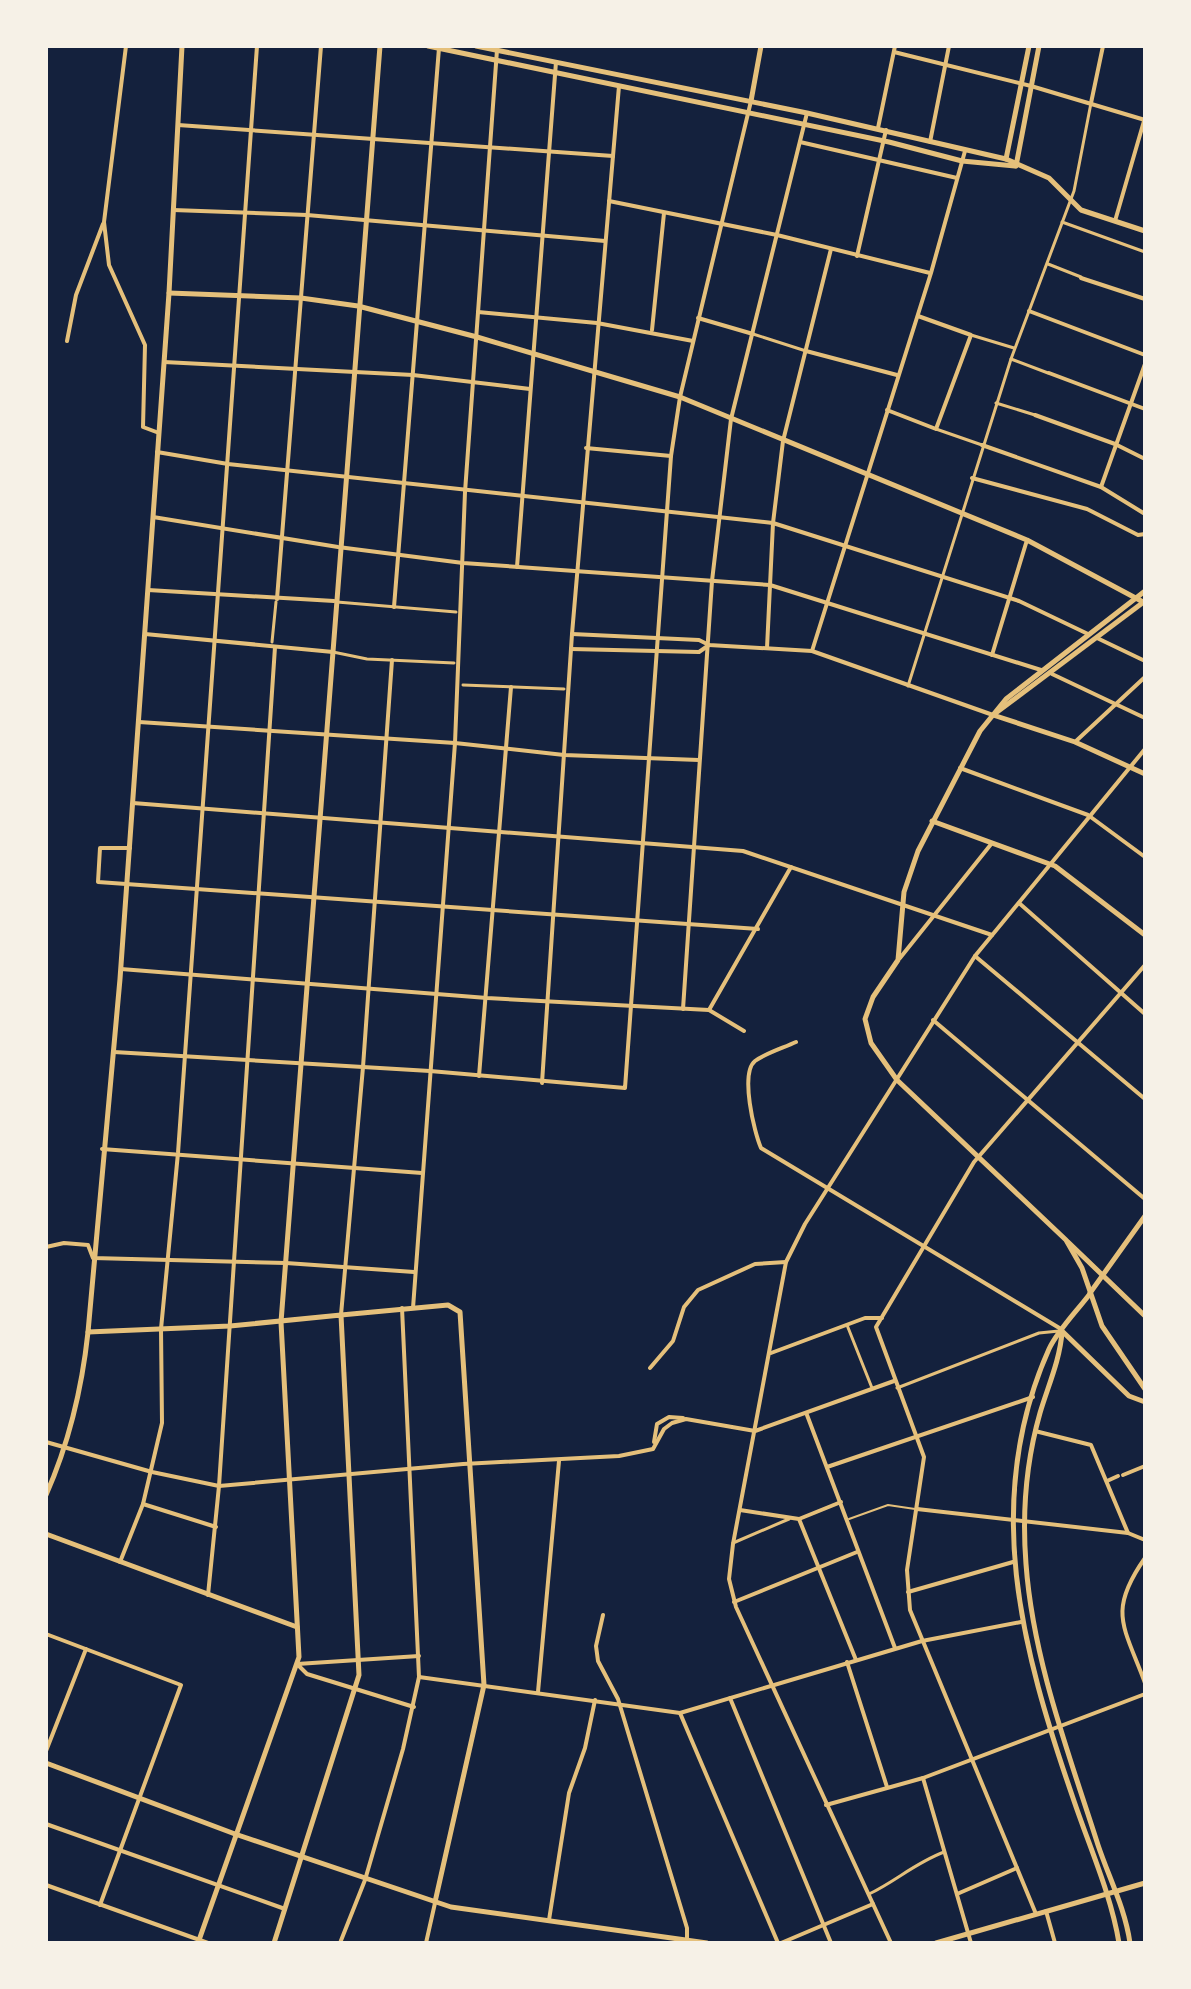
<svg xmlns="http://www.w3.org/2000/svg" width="1191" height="1989" viewBox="0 0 1191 1989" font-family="'Nunito Sans',sans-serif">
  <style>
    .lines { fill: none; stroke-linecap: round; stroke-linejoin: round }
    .service { stroke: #e5c07b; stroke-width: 2 }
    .pedestrian { stroke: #e5c07b; stroke-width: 3 }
    .minor { stroke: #e5c07b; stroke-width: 4 }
    .tertiary { stroke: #e5c07b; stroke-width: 5 }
    .secondary { stroke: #e5c07b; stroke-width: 5 }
  </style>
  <rect width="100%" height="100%" fill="#14213d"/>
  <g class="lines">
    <path class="service" d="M849,1519L888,1505L915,1509"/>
    <g class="pedestrian">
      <path d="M1062,222L1145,252"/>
      <path d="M1048,264L1081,277"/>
      <path d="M753,334L806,351"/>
      <path d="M971,335L1014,348"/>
      <path d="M1011,359L1048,373"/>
      <path d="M996,403L1035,415"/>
      <path d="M936,429L982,445"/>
      <path d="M337,602L456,612"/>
      <path d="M272,642L276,602"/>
      <path d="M333,652L367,659L454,663"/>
      <path d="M463,685L564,689"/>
      <path d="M908,686L1011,359L1074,191L1091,103"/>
      <path d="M847,1325L872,1388"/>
      <path d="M897,1388L1039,1333L1059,1331"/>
      <path d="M733,1543L789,1519"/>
      <path d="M869,1894C896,1881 915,1863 944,1852"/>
    </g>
    <g class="minor">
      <path d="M126,46L104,222L109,265L145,345L143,427L159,433"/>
      <path d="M894,52L1031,86L1145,120"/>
      <path d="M1091,103L1103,46"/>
      <path d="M178,125L613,156"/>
      <path d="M878,128L895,46"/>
      <path d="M800,142L957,178"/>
      <path d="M930,142L949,46"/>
      <path d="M609,201L777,235L930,273"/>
      <path d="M173,210L307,215L605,241"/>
      <path d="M1115,221L1144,121"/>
      <path d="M857,256L886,130"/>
      <path d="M1081,278L1145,299"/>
      <path d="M1029,311L1145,355"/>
      <path d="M478,312L597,323L693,341"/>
      <path d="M698,318L753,334"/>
      <path d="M652,330L664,213"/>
      <path d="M67,341L76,295L103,224"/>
      <path d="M806,351L897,375"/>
      <path d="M164,362L413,375L530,389"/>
      <path d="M1049,373L1145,409"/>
      <path d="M887,410L936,429L971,335L918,316"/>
      <path d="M1035,415L1115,444L1145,459"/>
      <path d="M982,445L1101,487L1145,514"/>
      <path d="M586,448L671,456"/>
      <path d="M157,452L228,464L773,523L1019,601L1088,634"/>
      <path d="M972,478L1087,509L1138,535L1145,534"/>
      <path d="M1101,487L1145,364"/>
      <path d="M153,517L338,547L463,563L770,585L1041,670"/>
      <path d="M517,567L556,62"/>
      <path d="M148,590L334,601"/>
      <path d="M277,599L321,46"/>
      <path d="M394,607L439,48"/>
      <path d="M145,634L333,652"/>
      <path d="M572,634L699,640L709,645L812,651L993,715"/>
      <path d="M1097,638L1145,661"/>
      <path d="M767,648L773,523L783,441L831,249"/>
      <path d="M571,649L699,652L709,645"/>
      <path d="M812,651L931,273L965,151"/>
      <path d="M992,655L1027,540"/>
      <path d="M1052,674L1145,718"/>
      <path d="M139,722L455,743L564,755L699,760"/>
      <path d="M1075,742L1145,677"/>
      <path d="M960,768L1088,815L1145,857"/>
      <path d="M133,803L743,851L992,935"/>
      <path d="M130,848H100L98,882L758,929"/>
      <path d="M1019,903L1145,1014"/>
      <path d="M975,956L1145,1099"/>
      <path d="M900,958L992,843"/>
      <path d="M121,969L487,998L709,1010L744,1031"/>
      <path d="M683,1009L712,581L731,419L807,113"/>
      <path d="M709,1010L791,867"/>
      <path d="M933,1020L1145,1199"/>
      <path d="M796,1042C783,1048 766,1053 755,1061C740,1073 754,1132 761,1148L1061,1329"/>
      <path d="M114,1052L430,1071L625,1088L671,456L680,397L751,101"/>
      <path d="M479,1076L511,687"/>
      <path d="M542,1083L572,634L619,86"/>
      <path d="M102,1149L422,1173"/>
      <path d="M46,1247L64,1243L88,1245L93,1258L286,1263L414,1272"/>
      <path d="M413,1308L455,743L465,492L497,50"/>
      <path d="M341,1315L363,1067L392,660"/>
      <path d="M771,1353L865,1318H882"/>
      <path d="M650,1368L673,1341L684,1307L698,1290L755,1264L786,1262"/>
      <path d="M807,1415L895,1648"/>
      <path d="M1035,1431L1091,1445L1128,1533"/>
      <path d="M46,1442L152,1472L219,1486L463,1464L619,1456L653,1449L664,1429L672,1423L686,1419L755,1431L894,1381"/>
      <path d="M654,1442L657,1424L669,1417L683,1418"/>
      <path d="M827,1467L1033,1397"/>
      <path d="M1123,1475L1145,1466"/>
      <path d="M1107,1481L1118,1476"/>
      <path d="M143,1504L216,1527"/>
      <path d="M917,1509L1128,1533L1145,1540"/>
      <path d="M740,1510L799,1519L856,1660"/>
      <path d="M799,1519L841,1502"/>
      <path d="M1145,1558C1107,1612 1124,1626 1145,1683"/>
      <path d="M120,1562L143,1504L162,1423L161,1329L178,1153L257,46"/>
      <path d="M908,1592L1013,1562"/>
      <path d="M208,1595L219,1486L275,647"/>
      <path d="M734,1602L857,1552"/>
      <path d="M603,1615L596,1646L598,1661L618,1699L687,1928V1943"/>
      <path d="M46,1634L181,1685L100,1905"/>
      <path d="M847,1662L887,1787"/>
      <path d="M419,1677L680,1713L922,1641L1021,1622"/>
      <path d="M538,1692L559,1461"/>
      <path d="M730,1698L831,1943"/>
      <path d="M414,1707L307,1674L297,1664L419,1656"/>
      <path d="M680,1713L778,1943"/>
      <path d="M46,1751L86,1649"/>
      <path d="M923,1778L971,1943"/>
      <path d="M826,1805L923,1778L1145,1694"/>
      <path d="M46,1824L285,1909"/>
      <path d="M46,1885L208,1943"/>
      <path d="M957,1894L1017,1868"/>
      <path d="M1046,1911L1055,1943"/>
      <path d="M1036,1914L910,1610L907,1570L924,1457L876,1327L974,1162L1145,965"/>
      <path d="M549,1920L569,1793L585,1748L595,1700"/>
      <path d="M340,1943L365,1880L403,1749L419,1677L402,1308"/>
      <path d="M426,1943L435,1903"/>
      <path d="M781,1943L873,1904"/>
      <path d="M891,1943L736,1607L729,1579L733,1544L786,1262L805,1224L975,956L1145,749"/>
    </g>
    <g class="tertiary">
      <path d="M751,101L761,46"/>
      <path d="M932,821L1055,866L1145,935"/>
      <path d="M1068,1242L1145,1316"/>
      <path d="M1090,1293L1145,1216"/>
      <path d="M341,1315L448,1305L460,1312L484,1685L435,1902"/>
      <path d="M1062,1331L1129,1396L1145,1402"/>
      <path d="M46,1495C69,1443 82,1388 88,1332"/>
      <path d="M46,1534L297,1627"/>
      <path d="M46,1763L235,1834"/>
    </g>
    <g class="secondary">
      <path d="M182,46L169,293L120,979L88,1332L230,1326L341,1315L359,1675L274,1943"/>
      <path d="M428,46L889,142L962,161L1015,166"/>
      <path d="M476,46L807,113L1006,159L1049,178L1081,210L1145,231"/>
      <path d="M1006,159L1029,46"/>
      <path d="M1016,166L1039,46"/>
      <path d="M169,293L301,298L358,306L477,337L680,397L1027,540L1145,603"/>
      <path d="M1145,591L1006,699L980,731L918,851L904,892L898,960L873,997L865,1019L871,1043L897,1080L1066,1240L1082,1268L1102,1326L1145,1389"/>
      <path d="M997,712L1145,601"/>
      <path d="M993,715L1075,742L1145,774"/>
      <path d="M1089,1295C1076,1312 1058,1330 1049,1349C981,1501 1022,1650 1073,1798C1089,1846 1111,1894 1119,1943"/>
      <path d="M1062,1332C1060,1360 1048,1386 1040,1413C1026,1462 1022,1513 1026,1564C1033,1660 1069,1754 1098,1845C1109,1878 1125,1908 1130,1943"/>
      <path d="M235,1834L451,1907L707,1943"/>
      <path d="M198,1943L299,1657L281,1322L380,46"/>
      <path d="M936,1943L1145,1883"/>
    </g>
  </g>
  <rect width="1191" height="1989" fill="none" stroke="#f6f1e7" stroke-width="96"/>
</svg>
